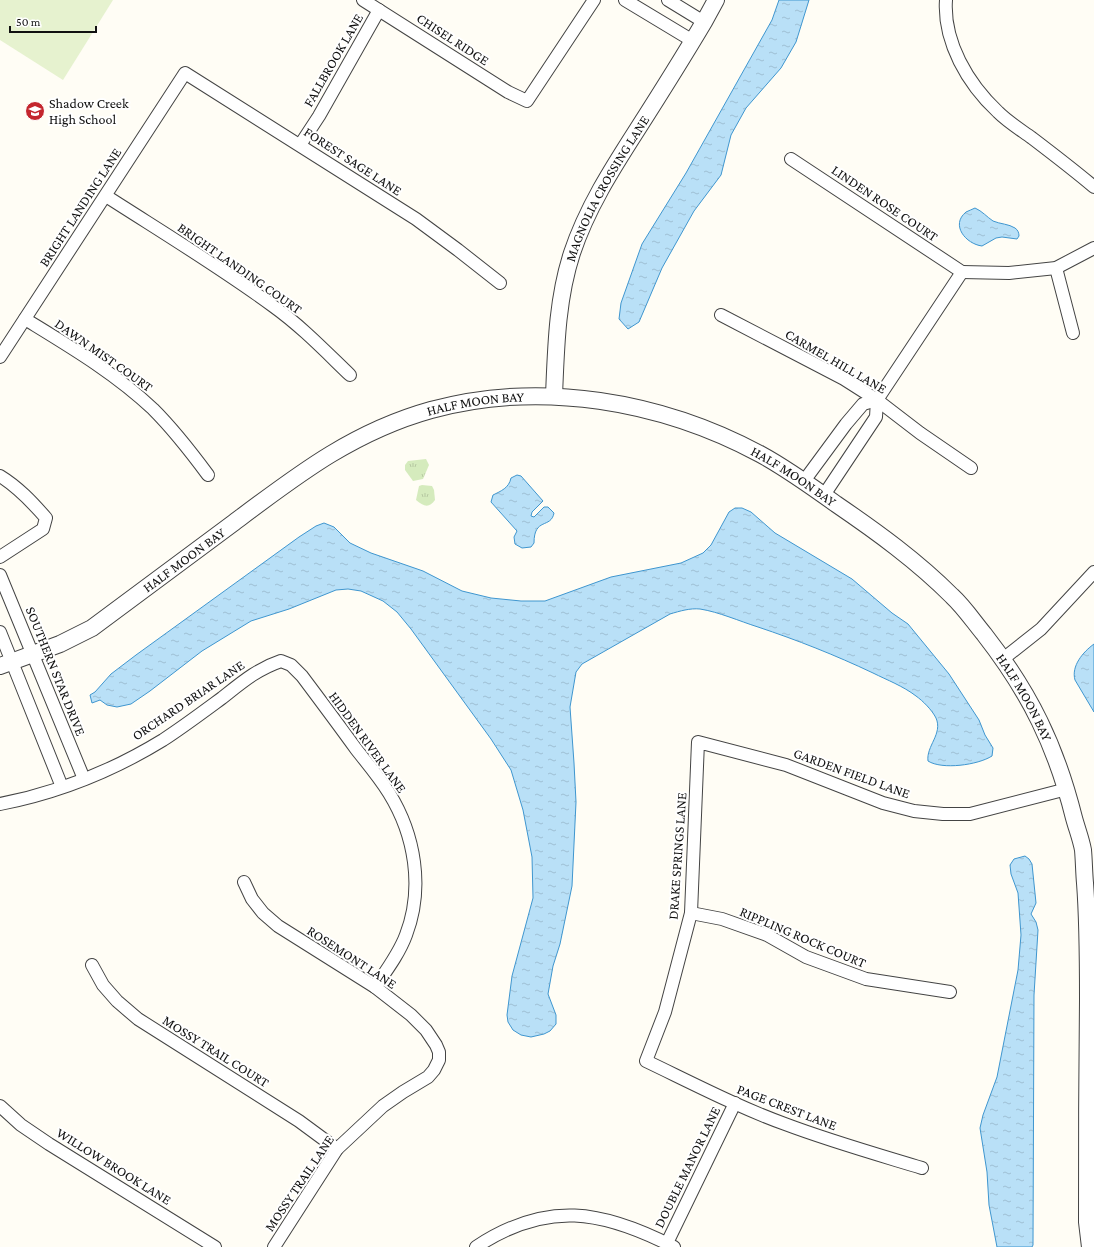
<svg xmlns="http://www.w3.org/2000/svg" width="1094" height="1247" viewBox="0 0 1094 1247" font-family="'Crimson Pro',serif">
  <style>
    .park { fill: url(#park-tufts) }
    .pitch { fill: #e6f2cf }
    .water { fill: url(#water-ripples); stroke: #3f96cf }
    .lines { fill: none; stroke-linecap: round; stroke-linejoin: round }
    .minor-casing { stroke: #444; stroke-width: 14 }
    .tertiary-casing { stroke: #444; stroke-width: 18 }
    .minor { stroke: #fff; stroke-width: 12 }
    .tertiary { stroke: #fff; stroke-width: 16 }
    .labels { text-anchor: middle; stroke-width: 4; stroke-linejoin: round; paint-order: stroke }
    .street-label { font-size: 14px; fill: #111; stroke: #fff }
    .poi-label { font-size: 14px; fill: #111; stroke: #fff; text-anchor: start }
  </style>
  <defs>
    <pattern id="park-tufts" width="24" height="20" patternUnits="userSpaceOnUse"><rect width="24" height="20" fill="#d5ebbd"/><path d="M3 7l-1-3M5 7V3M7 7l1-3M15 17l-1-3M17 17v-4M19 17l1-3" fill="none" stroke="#b6c8a1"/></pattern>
    <pattern id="water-ripples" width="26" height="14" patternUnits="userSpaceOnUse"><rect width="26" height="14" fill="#b9e0f7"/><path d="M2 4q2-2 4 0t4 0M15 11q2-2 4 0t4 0" fill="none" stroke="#9ebfd3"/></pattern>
  </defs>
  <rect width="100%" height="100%" fill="#fffdf5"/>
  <g class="park">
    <path d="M426,459L429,465L423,479L413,481L405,470V465L408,461Z"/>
    <path d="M422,485L432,486L434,490L435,500C429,509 423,506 416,500L419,486Z"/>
  </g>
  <path class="pitch" d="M0,0H113L63,80L0,40Z"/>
  <g class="water">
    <path d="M779,0H809L796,42L781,68L746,108L731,135L721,175L694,211L662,268L639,322L628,329L619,319L621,303L642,244L686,173L772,20Z"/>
    <path d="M975,208C982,211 987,217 993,221C1000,224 1009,224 1015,228C1018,230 1019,233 1019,236L1017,239L1002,237L996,238L982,246C966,244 950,225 966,212C969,211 972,209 975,208Z"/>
    <path d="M517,475L521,476L543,501L532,512L531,516L534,517L544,507H548L554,513C551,529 534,517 534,543L531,547L522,548L515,544L514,537L517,531L491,502L493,495C501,491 509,488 511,478Z"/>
    <path d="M735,508H742L751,512L775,533L852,579L892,613L908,624L949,674L979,720L985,735L993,748L992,756C978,765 942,770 928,761C926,746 943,734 936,718C932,710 923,701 916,696C903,686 887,680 873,673C835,655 797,640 758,627C739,621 719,612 700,609C690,608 680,611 670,614L582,664L576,672L570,707L574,763L576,802L572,886L560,944L553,966L548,994L556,1015V1024L550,1031L544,1034L531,1037L521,1035L513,1030L508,1022L507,1015L512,976L533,898L532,857L523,810L511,770L491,739L411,629L397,612L383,601L361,591L348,589L336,590L289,609L251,621L202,651L150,691L131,704L117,707L107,705L100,700L92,703L90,695L95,692L111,674L136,655L299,537L316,526L324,523L334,527L350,543L371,553L423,571L462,591L491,598L521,601H545L611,577L681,563L703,553L711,545L729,512Z"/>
    <path d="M1094,644V712L1075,680C1071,666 1083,652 1094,644Z"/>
    <path d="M1025,856L1029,859L1032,864L1036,903L1031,914L1036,922L1038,930L1034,995L1033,1245L1032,1247H997L989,1205L987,1172L980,1128L983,1115L997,1077L1018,970L1021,935L1018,893L1011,874L1010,865L1014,859Z"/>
  </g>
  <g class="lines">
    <defs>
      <g id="minor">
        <path d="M363,0L508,92L527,101L594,0"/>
        <path d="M625,0L693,41"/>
        <path d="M668,0L704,22"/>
        <path d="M946,0C943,42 968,84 998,112C1008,122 1021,130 1032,138C1053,154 1074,170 1094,187"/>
        <path d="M300,145L319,116L379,10"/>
        <path d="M791,159L962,272"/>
        <path d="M106,196C162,232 220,267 273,306C301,326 325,351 350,375"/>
        <path d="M1056,268L1073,333"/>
        <path d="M962,272L1009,273L1056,268L1094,248"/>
        <path d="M721,315L844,379L877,400L920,433L971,468"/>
        <path d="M25,319C69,346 115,373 153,409C173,429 191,452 208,475"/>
        <path d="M0,357L185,73L416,219L458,250L500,283"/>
        <path d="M0,476C18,487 32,502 46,518L43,529L0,557"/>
        <path d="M804,481L846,424L863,404L877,400"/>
        <path d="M824,495L876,417L877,400L962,272"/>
        <path d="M0,575L84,779"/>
        <path d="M0,632L62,787"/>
        <path d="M1003,659L1041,629L1094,572"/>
        <path d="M0,804C57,793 114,770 163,740C183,727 203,712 222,698C241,683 257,669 281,661L291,665L302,676C320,700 338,724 356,749C367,763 379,777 389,793C415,835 424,888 406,935C399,954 386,971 375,987"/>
        <path d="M244,882L252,899L263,913L278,926L375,987L411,1015L426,1030L436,1045L439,1052V1060L434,1070L428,1077L403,1092L383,1106L337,1149L274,1247"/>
        <path d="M691,913L722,919L767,935L806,957L866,979L950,992"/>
        <path d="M92,965L103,985L117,1001L138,1019L299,1121L337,1149"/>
        <path d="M0,1106L21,1125L49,1144L215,1247"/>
        <path d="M922,1168C876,1154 830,1141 785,1124C738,1107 692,1083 646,1061L665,1012L691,913L698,742L786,765L883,803L914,811L943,814H970L1067,789"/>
        <path d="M667,1243L735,1103"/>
        <path d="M476,1247C547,1200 602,1210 674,1247"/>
      </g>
      <g id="tertiary">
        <path id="s1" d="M554,396C556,347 557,299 572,253C587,208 612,169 637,130C660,94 682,59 704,22L716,0"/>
        <path id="s2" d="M0,666L60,644L92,628C139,593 185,559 232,524C296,476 352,432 431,410C541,380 661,401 760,454C786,468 811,486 836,504C877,532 917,561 952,596C964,607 974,622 984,634C1030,693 1056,746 1074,818C1077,829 1081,839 1083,850C1084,861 1084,872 1085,883C1088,922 1088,960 1088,999C1087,1073 1087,1148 1087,1222L1090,1247"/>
      </g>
    </defs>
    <use href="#minor" class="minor-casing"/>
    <use href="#tertiary" class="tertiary-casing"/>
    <use href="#minor" class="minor"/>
    <use href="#tertiary" class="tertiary"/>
  </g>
  <defs>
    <symbol id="school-disc" viewBox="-11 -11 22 22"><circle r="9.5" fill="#c4262e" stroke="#fff"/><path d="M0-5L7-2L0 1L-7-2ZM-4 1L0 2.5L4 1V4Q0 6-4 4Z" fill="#fff"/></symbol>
  </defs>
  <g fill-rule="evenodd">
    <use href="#school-disc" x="24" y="100" width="22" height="22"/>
  </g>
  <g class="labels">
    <g class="street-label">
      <text transform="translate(453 39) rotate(33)" y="5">CHISEL RIDGE</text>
      <text transform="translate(333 60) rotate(-60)" y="5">FALLBROOK LANE</text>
      <text transform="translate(353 161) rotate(33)" y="5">FOREST SAGE LANE</text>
      <text dy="5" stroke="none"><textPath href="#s1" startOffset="218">MAGNOLIA CROSSING LANE</textPath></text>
      <text transform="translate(885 203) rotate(34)" y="5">LINDEN ROSE COURT</text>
      <text transform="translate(80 207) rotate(-57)" y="5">BRIGHT LANDING LANE</text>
      <text transform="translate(240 268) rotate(35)" y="5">BRIGHT LANDING COURT</text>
      <text transform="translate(104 355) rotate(35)" y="5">DAWN MIST COURT</text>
      <text transform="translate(836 361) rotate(30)" y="5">CARMEL HILL LANE</text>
      <text dy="5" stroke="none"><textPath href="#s2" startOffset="550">HALF MOON BAY</textPath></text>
      <text dy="5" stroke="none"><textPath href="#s2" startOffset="885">HALF MOON BAY</textPath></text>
      <text dy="5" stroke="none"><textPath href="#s2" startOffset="214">HALF MOON BAY</textPath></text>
      <text transform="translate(56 671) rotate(68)" y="5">SOUTHERN STAR DRIVE</text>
      <text dy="5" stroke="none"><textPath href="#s2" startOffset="1209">HALF MOON BAY</textPath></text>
      <text transform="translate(188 700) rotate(-34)" y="5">ORCHARD BRIAR LANE</text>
      <text transform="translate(368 742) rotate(54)" y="5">HIDDEN RIVER LANE</text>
      <text transform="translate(852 773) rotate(20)" y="5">GARDEN FIELD LANE</text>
      <text transform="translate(677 856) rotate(-86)" y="5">DRAKE SPRINGS LANE</text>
      <text transform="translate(803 937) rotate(23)" y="5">RIPPLING ROCK COURT</text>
      <text transform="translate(352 957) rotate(33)" y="5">ROSEMONT LANE</text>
      <text transform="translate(216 1051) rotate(32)" y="5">MOSSY TRAIL COURT</text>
      <text transform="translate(787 1107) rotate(21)" y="5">PAGE CREST LANE</text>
      <text transform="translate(114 1166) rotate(32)" y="5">WILLOW BROOK LANE</text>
      <text transform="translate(687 1167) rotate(-64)" y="5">DOUBLE MANOR LANE</text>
      <text transform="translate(299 1183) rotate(-56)" y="5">MOSSY TRAIL LANE</text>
    </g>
    <g class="poi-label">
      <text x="49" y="108">Shadow Creek<tspan x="49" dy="16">High School</tspan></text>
    </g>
  </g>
  <path d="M10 26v6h86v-6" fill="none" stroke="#111111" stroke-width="2"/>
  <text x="16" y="26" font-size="12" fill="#111111" stroke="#ffffff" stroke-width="3" paint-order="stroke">50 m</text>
</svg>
